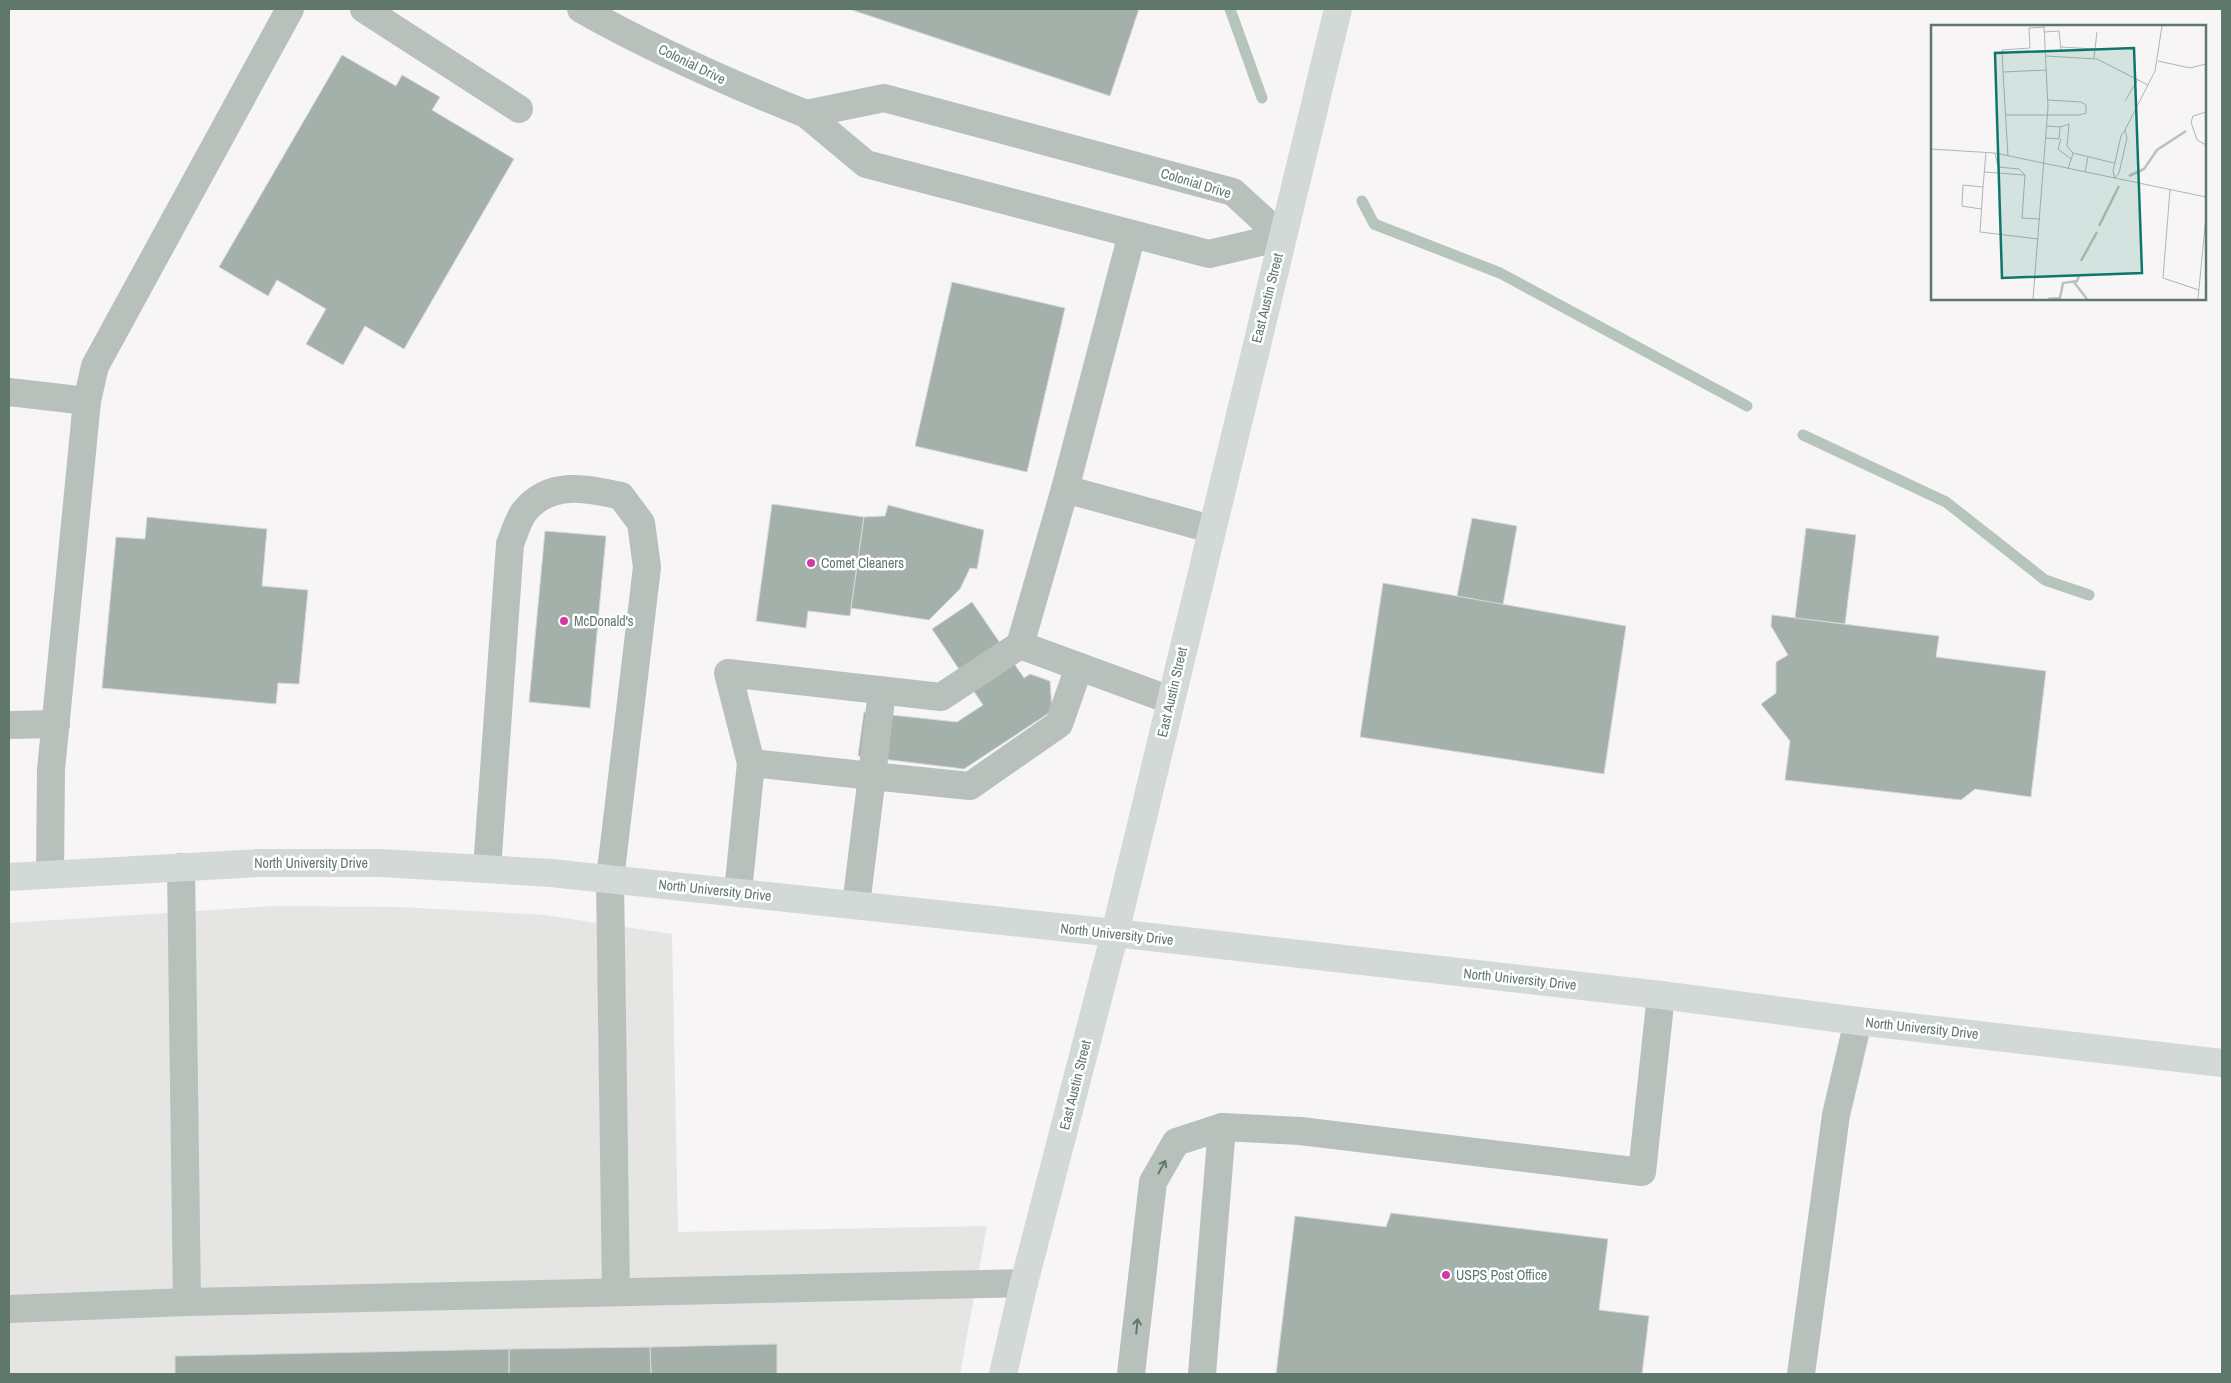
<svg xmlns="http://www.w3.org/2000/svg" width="2231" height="1383" viewBox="0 0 2231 1383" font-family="'Archivo Narrow',sans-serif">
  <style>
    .built { fill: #e5e5e4 }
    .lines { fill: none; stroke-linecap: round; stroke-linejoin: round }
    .stream { stroke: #b5c5bb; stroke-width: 11 }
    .building { fill: #a4b1aa; stroke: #d9d7d7 }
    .minor { stroke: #b8c0bc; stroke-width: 28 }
    .major { stroke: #d2d9d6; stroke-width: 28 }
    .oneway { stroke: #60786c }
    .poi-dot { fill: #d338a5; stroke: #fff; stroke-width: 2 }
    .labels { text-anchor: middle; stroke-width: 5; stroke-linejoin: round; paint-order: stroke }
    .street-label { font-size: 14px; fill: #60786c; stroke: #fff }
    .poi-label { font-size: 14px; fill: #60786c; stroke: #fff; text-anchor: start }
    .inset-river { fill: none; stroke: #b5c5bb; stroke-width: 2.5 }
    .inset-road { fill: none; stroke: #adb8b2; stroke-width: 1 }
    .view { fill: #0f766e; fill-opacity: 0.15; stroke: #0f766e; stroke-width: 2.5 }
    .inset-edge { fill: none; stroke: #60786c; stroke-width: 2.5 }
  </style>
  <rect width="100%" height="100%" fill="#f7f5f5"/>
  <path class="built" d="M274,906L399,907L544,915L672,934L678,1232L987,1226L960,1374H9V923Z"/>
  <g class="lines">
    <g class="stream">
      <path d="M1230,9L1262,98"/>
      <path d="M1362,201L1374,224L1500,273L1747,406"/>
      <path d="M1803,435L1946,502L2045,580L2089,595"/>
    </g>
  </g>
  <g class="building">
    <path d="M849,9H1139L1110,96Z"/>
    <path d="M342,55L396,86L402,75L440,97L432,110L514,159L404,349L365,326L343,365L306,344L326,309L277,280L268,296L219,267Z"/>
    <path d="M952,282L1065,308L1027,472L915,446Z"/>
    <path d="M772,504L864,517L850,616L808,611L806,628L756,621Z"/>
    <path d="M888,505L984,530L977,569L970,568L960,589L929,620L851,608L864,517L885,516Z"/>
    <path d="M147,517L267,529L262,586L308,590L299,684L278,683L276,704L102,688L116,537L145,539Z"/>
    <path d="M1472,518L1517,526L1503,605L1457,596Z"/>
    <path d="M1806,528L1856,535L1845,624L1795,618Z"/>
    <path d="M545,531L606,536L590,708L529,702Z"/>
    <path d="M1383,583L1626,626L1604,774L1360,737Z"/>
    <path d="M972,602L1024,678L1030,674L1050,681L1052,711L964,769L858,756L864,712L957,722L983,705L932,629Z"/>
    <path d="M1772,615L1939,636L1936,657L2046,671L2031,797L1975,789L1961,800L1785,780L1790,741L1761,704L1776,693V662L1788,655L1771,626Z"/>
    <path d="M1391,1213L1608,1239L1599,1310L1649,1316L1642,1374H1276L1295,1216L1386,1227Z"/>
    <path d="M777,1344V1374H651L650,1347Z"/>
    <path d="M650,1347L651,1374H509V1349Z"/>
    <path d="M509,1349V1374H175V1356Z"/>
  </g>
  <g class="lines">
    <g class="minor">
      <path d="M364,9L519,109"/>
      <path d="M581,9C653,50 729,83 806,114"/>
      <path d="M884,98L1233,192L1282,237L1209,254L866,164L806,114Z"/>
      <path d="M1132,234L1065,489L1020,645L1170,700"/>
      <path d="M9,392L87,401"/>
      <path d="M1065,489L1211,529"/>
      <path d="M882,691L872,776L970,786L1059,724L1079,667"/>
      <path d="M9,725L56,724"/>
      <path d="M751,763L728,673L941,697L1020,645"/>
      <path d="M181,867L187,1302L1024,1283"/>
      <path d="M487,869L510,544C514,534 518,520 524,512C549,480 587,488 621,496L641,523L647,567L610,879L616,1292"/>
      <path d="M50,874L51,770L87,401L95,366L290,9"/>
      <path d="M738,892L751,763L872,776L856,905"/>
      <path d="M9,1309L187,1302"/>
      <path d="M1131,1374L1153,1182L1176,1142L1222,1127"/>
      <path d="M1202,1374L1222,1127L1300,1131L1642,1172L1661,995"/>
      <path d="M1801,1374L1836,1115L1858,1021"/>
    </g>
    <g class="major">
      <path d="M9,877L259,863H381L551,873L1115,933L1661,995L1858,1021L2222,1063"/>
      <path d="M1003,1374L1024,1283L1115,933L1338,9"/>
    </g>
  </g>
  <defs><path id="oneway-shaft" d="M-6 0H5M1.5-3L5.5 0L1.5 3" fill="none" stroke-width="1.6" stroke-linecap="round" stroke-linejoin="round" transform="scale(1.25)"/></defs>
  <g class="oneway">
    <use href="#oneway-shaft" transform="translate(1162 1167) rotate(-61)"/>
    <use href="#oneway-shaft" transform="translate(1137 1326) rotate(-84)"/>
  </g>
  <g class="poi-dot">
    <circle cx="811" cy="563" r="5"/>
    <circle cx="564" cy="621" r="5"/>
    <circle cx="1446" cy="1275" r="5"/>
  </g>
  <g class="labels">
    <g class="street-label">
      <text transform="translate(692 64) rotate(26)" y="5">Colonial Drive</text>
      <text transform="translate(1196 183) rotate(17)" y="5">Colonial Drive</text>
      <text transform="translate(1267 298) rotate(-76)" y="5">East Austin Street</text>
      <text transform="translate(1172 692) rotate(-77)" y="5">East Austin Street</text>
      <text x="311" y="868">North University Drive</text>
      <text transform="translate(715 890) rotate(6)" y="5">North University Drive</text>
      <text transform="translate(1117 934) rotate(6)" y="5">North University Drive</text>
      <text transform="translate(1520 979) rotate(6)" y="5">North University Drive</text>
      <text transform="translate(1922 1028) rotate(6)" y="5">North University Drive</text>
      <text transform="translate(1075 1085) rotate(-76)" y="5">East Austin Street</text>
    </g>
    <g class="poi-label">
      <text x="821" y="568">Comet Cleaners</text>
      <text x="574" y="626">McDonald's</text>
      <text x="1456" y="1280">USPS Post Office</text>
    </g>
  </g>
  <g transform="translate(1931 25)">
    <rect width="275" height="275" fill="#f7f5f5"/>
    <path class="inset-river" d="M198,151L213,144L226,125L255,106M168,201L188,161M150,236L166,207M142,256L156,274M117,274L129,273L132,258L146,256L148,251"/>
    <path class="inset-road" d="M113,7L128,6L130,25M130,22L164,24L163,33M164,24L166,7M115,31L166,34L217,60M227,36L259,43L275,39M72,47L71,25L99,23L98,3L113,2M194,76L207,54M275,87L262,91L260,97L266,115L275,120M75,90H148L155,88V80L150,77L117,75M129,102L138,99L136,121L142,128M194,105L224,46L231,1M194,105L196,113L188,148L184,153L182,146L190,111ZM115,113L128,114L129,102L116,101M130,114L127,124L140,134M0,124L64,128L275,172M64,128L67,142L88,144L94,150M77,131L72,47L116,45M137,144L142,128L183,138M53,147L94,150L91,193L109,194M154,147L157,132M52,162L55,127M239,165L232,253L268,265M50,184L31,181L32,160L52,162L49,207L107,214M102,274L117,82L113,1M267,274L275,191"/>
    <path class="view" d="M203,23L211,248L71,253L64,28Z"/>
    <rect width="275" height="275" class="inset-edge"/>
  </g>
  <rect width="2231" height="1383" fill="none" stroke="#60786c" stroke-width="20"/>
</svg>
